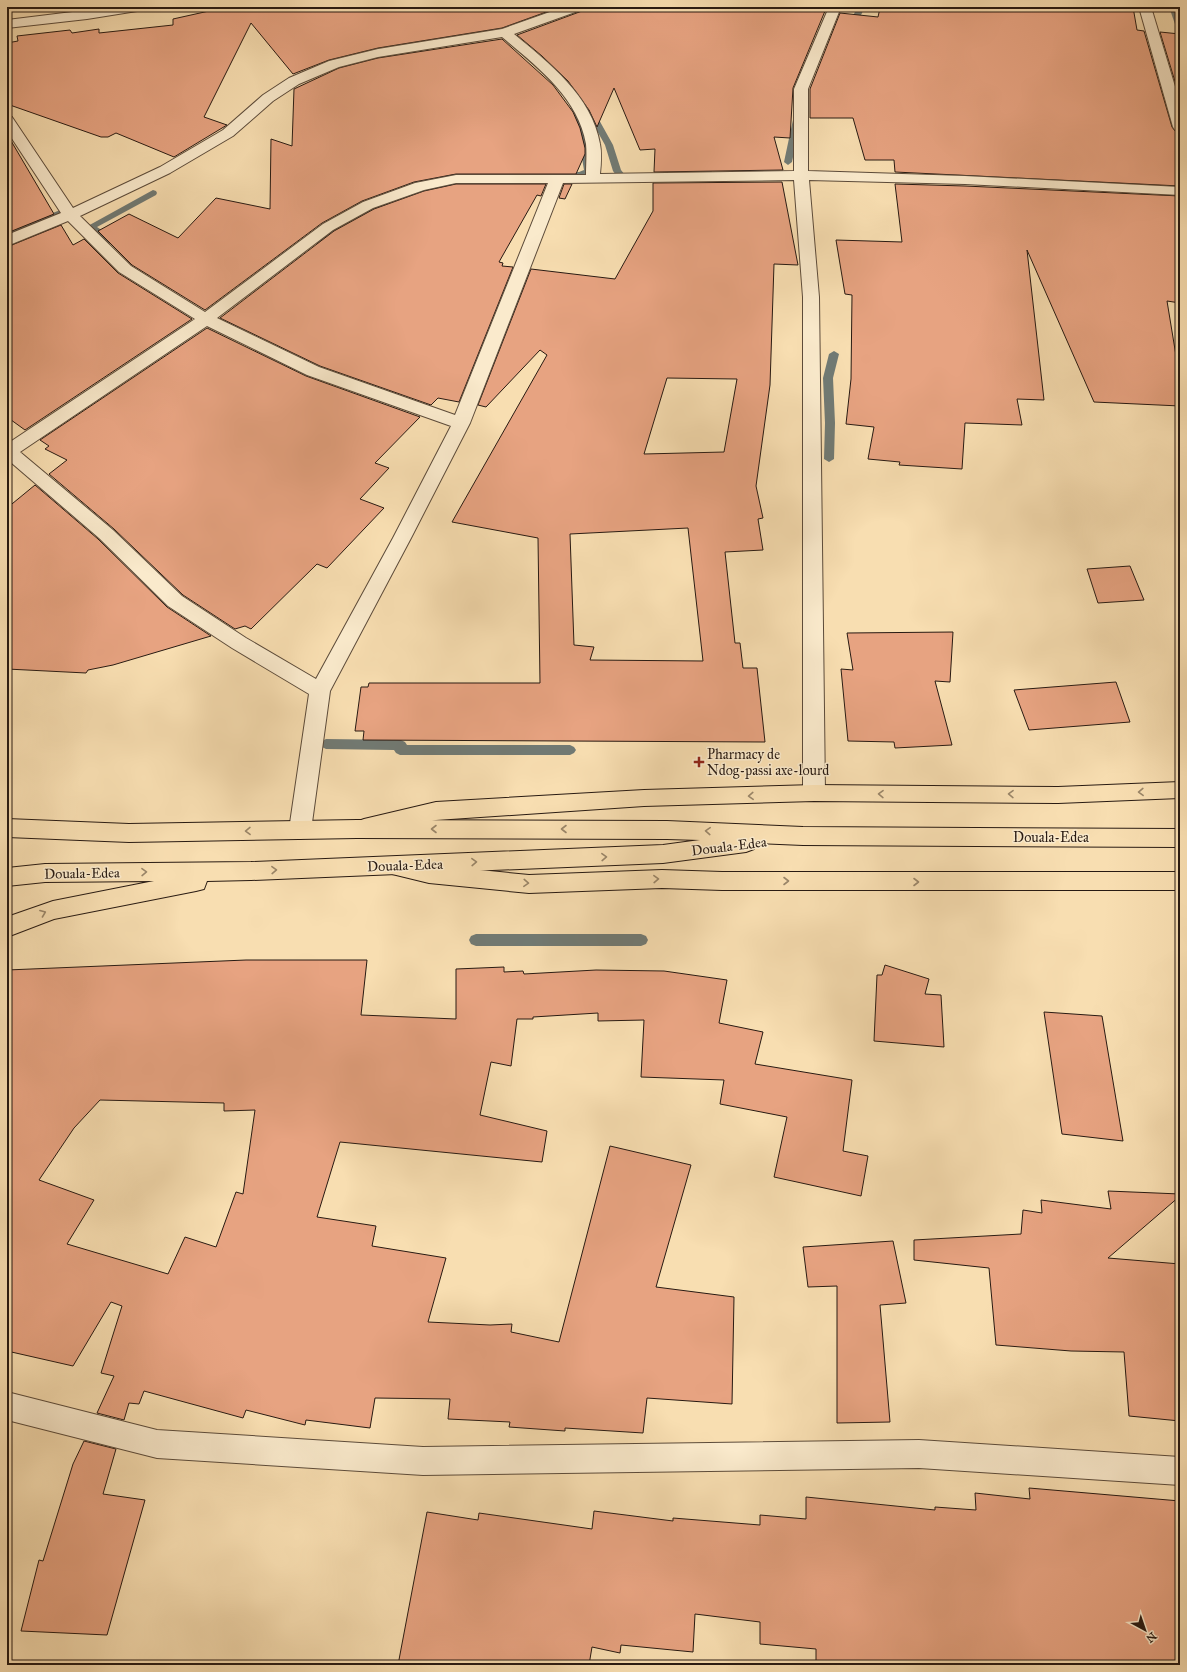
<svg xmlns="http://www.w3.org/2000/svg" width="1187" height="1672" viewBox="0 0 1187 1672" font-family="'IM FELL Great Primer',serif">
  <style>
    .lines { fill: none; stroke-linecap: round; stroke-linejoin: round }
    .stream { fill: #717a74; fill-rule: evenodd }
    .building { fill: #e7a381; stroke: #281a12; fill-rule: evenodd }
    .street-casing { stroke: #5c4b3a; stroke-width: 2 }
    .primary-casing { stroke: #281a12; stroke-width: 2 }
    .highway-casing { stroke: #281a12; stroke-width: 2 }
    .street { fill: #faeacc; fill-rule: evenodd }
    .primary { fill: #f8deb1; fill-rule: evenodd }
    .highway { fill: #f8deb1; fill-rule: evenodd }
    .oneway { stroke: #9a8669 }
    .poi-dot { fill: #8f2418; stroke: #faeacc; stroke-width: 1.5 }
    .labels { text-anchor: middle; stroke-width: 3; stroke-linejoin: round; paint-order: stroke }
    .poi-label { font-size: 14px; fill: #281a12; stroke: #faeacc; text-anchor: start }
    .street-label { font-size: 14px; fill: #281a12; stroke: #faeacc }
  </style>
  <rect width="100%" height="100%" fill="#f8deb1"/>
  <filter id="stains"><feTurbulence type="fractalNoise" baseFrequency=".005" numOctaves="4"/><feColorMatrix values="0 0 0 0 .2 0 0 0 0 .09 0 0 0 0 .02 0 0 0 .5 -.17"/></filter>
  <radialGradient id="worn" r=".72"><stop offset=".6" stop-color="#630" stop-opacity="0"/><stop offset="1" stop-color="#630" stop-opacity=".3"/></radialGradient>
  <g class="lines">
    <g class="stream">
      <path d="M857,7H865L860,17L847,29H841V25L854,14Z"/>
      <path d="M1169,7H1177L1180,16V26L1175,24Z"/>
      <path d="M572,106H578L584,122L593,171C587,178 564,181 557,175L558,173L579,172L584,170L576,122L571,108Z"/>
      <path d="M587,109H593L613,145L621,170L625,175L637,176L638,178L637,180L619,179L613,171L605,145L586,111Z"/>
      <path d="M794,115H800L801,117L792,162L788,165L784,162Z"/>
      <path d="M708,169L711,170L712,172L711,174L686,177L682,174L686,171Z"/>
      <path d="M476,170L507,173L511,176L507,179L476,176L452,179L451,189L441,193L437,190L443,186L444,175Z"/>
      <path d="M153,190L156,191L157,193L156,195L97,227L116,240L118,242L116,244H110L86,227Z"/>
      <path d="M386,202L390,205L389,207C368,215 343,222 328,240C325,244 323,250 320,254H314L312,252C315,247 317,242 320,238C334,219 364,208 386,202Z"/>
      <path d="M65,208L69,211L68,213L7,238V232Z"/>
      <path d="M834,351L839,354L833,378L835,423L834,459L829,462L824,459L825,423L823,378L829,354Z"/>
      <path d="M326,739L401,740L405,742L407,745H570L574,747L576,750L574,753L570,755H400L396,753L394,750L326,749L322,747L320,744L322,741Z"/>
      <path d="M476,934H641L646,936L648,940L646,944L641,946H476L471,944L469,940L471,936Z"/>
    </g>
  </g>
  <g class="building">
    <path d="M227,7H560L502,28L378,48L329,60L293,74L251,23L204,117L227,125L174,157L116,133L108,137H101L7,104V43L18,41L17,36L70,30L72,33L99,29V33L173,25V19Z"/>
    <path d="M583,7H814V10L825,11L793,88L790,138L774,137L783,170L654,172L655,149L640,150L614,88L597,127L589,110L568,81L542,56L517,35L582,11Z"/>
    <path d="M904,7H1133L1137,30L1144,31L1172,127L1175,131L1180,132V186L895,172L894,160H865L853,118H810V89L840,13L878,17L880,8L904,10Z"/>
    <path d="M1160,32L1180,34V98Z"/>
    <path d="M502,39L553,85L573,112L580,128L585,148V154L576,174H456L414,182L362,201L322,223L205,310L132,265L98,231L129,214L178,238L216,198L270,209L271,139L292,146L294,89L339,68L378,58Z"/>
    <path d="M7,134L54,214L7,233Z"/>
    <path d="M782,182L798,265L774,264L770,385L756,486L763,518L758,519L763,550L725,552L735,643H740L743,668H757L765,742L363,740L364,731H355L361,687H368L369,683H540L538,538L452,522L547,355L540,350L486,407L478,405L531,269L615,279L653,211V183ZM667,378L737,379L724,452L644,454ZM688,528L703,661L590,660L594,647L574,645L570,534Z"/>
    <path d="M456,184H546L541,196L537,195L499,262L503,263L502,266L513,267L459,402L438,398L431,405L320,366L220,318L334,231L374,209L424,191Z"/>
    <path d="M564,184H572L565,199L559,198Z"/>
    <path d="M895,184L965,186L1180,196V303L1167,301L1180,380V406L1094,402L1027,250L1044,400L1017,399L1022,425L965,423L962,469L899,465L900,462L868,459L874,427L846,424L851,379L852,295L845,294L836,240L902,242Z"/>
    <path d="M61,225L73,245L84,239L118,273L192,319L25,430L7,417V247Z"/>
    <path d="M207,328L306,376L420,417L375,463L389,468L360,499L384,508L327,568L317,564L251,629L245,626L235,629L183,595L114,529L49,474L67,460L45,449L49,446L40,440Z"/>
    <path d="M35,485L98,539L167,607L211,636L113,665L88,670L86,673L7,669V508Z"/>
    <path d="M1130,566L1144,600L1098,603L1087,569Z"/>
    <path d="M953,632L950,682L935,681L952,745L895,748L894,742L848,741L841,669L853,670L847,633Z"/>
    <path d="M1116,682L1130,722L1029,730L1014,690Z"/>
    <path d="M246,960H367L361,1015L456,1019V969L504,967V972L523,971L524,974L596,970L664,971L727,980L719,1023L763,1032L755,1064L852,1080L843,1151L868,1156L861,1196L774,1177L787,1117L720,1104L724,1080L641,1077L644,1020L598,1021V1013L533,1017V1019H517L511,1066L491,1062L480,1115L547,1131L542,1162L340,1142L317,1217L376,1226L372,1246L446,1258L428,1322L490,1325L512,1324L511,1332L559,1342L610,1146L691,1165L656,1287L734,1297L732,1404L647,1398L643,1433L565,1428V1431L509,1427L510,1422L448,1419L450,1399L375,1398L370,1428L306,1420L305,1425L246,1410L243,1418L144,1391L139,1404L129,1403L124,1420L97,1413L114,1376L101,1373L122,1306L111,1302L73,1366L7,1351V970ZM100,1100L224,1103V1111L255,1110L243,1194L236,1192L216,1247L185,1237L168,1274L67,1244L94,1200L39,1180L74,1128Z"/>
    <path d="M885,965L929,979L925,994L941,995L944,1047L874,1041L877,975H882Z"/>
    <path d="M1044,1012L1102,1016L1123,1141L1062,1134Z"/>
    <path d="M1108,1191L1180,1194V1196L1108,1258L1180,1264V1421L1129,1416L1124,1352L1071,1351L996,1345L989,1268L914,1260V1240L1021,1234L1023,1210L1042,1213L1041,1200L1111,1209Z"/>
    <path d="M893,1241L906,1303L880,1305L890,1422L837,1423V1286L808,1287L803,1247Z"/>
    <path d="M84,1441L116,1449L103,1494L145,1500L107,1635L21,1631L39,1560L43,1561L73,1464Z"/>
    <path d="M1029,1488L1180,1501V1665H816V1649L760,1644V1622L695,1614L693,1652L621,1645L620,1653L592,1647L589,1665H398L427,1512L478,1520L479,1513L592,1529L594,1511L673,1521V1518L760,1525V1515L806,1519V1497L935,1510V1507L976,1510L975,1493L1030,1499Z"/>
  </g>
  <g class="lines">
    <defs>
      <g id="street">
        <path d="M113,7H143L142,10L137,11L87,19L7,28V20Z"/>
        <path d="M564,7H582L581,10L514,34C549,63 592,96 600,144C602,154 601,164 600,174L794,171V89L829,7H841L808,89V171L965,176L1180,187V195L965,184L809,180L819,297L825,793L822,799L814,801L806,799L803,793V297L794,180L563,183L470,423L411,538L330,691L311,830L308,836L300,839L292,836L289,830L309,694L232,648L168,606L99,538L7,459V444L195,319L119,272L68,221L7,246V235L61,213L7,131V116L12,117L73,208L160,167L223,130L263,95L289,78L329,61L378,49L502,29ZM502,37C536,66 578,97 586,144C587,154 586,164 586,175H456L415,183L363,202L323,224L205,312L131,266L80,216L170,173L233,136L273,101L299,84L339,67L378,57ZM456,183H548L455,415L319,367L217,318L333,230L373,208L424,190ZM207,326L307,375L451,426L393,538L316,679L246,638L182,596L113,530L20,452Z"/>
        <path d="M1139,7H1151L1180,103V131L1175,130L1173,127Z"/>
        <path d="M7,1392L157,1430L423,1447L919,1440L1180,1457V1485L919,1468L423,1475L157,1458L7,1420Z"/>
      </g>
      <g id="primary">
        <path d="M1180,782V798L1058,803L814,801L644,806L436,820L364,837L356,834L353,828L356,822L364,819L436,802L644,790L814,785L1058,787Z"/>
        <path d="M396,858L429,865L529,875L662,870L722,872H1180V890H722L662,888L529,893L429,883L388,873L385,867L388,861Z"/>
      </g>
      <path id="highway" d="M7,819L129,824L357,820L667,821L803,827L1180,829V847L803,845L757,843L754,849L746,852L663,863L251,880L207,881L204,889L196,891L54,919L7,937V917L53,901L154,881L45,882L7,886V868L45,864L251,862L663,845L700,840L667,839L357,838L129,842L7,837Z"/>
    </defs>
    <use href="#street" class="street-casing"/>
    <use href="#primary" class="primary-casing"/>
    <use href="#highway" class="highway-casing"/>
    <use href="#street" class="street"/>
    <use href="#primary" class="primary"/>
    <use href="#highway" class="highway"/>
  </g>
  <defs><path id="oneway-chevron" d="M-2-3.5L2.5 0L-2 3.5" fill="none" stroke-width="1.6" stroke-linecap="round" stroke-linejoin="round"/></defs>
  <g class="oneway">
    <use href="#oneway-chevron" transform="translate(1141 792) rotate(178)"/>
    <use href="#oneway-chevron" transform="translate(881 794) rotate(-179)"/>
    <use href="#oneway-chevron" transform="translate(1011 794) rotate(-179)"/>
    <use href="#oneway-chevron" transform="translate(751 796) rotate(177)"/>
    <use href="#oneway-chevron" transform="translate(434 829) rotate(-180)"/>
    <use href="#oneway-chevron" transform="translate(564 829) rotate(-180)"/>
    <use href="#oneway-chevron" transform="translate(248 831) rotate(179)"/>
    <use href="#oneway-chevron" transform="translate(708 831) rotate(-177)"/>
    <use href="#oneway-chevron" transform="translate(604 857) rotate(-2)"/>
    <use href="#oneway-chevron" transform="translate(474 862) rotate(-2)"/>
    <use href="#oneway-chevron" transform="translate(274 870) rotate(-2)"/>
    <use href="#oneway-chevron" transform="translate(144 872) rotate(-1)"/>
    <use href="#oneway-chevron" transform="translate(656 879) rotate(-2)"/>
    <use href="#oneway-chevron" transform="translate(786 881)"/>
    <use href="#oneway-chevron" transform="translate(916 882)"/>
    <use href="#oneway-chevron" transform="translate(526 883) rotate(3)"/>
    <use href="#oneway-chevron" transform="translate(43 913) rotate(-21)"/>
  </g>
  <path class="poi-dot" d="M697 756h4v4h4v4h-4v4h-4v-4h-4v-4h4z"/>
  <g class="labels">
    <g class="poi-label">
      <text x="707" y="759">Pharmacy de<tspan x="707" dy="16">Ndog-passi axe-lourd</tspan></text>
    </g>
    <g class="street-label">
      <text x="1051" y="842">Douala-Edea</text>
      <text transform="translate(729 846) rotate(-7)" y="5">Douala-Edea</text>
      <text transform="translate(405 865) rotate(-2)" y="5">Douala-Edea</text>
      <text transform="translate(82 873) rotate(-1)" y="5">Douala-Edea</text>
    </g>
  </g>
  <rect width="1187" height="1672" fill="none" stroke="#f8deb1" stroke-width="24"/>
  <rect x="8" y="8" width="1171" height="1656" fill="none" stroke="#281a12" stroke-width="2"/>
  <rect x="12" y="12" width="1163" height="1648" fill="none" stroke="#281a12"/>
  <g transform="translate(1145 1630) rotate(140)" stroke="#faeacc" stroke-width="3" paint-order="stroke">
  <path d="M0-3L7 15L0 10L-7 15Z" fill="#281a12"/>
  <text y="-6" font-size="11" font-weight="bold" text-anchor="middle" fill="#281a12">N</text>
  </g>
  <rect width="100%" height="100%" filter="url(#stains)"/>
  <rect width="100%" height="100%" fill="url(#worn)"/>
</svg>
